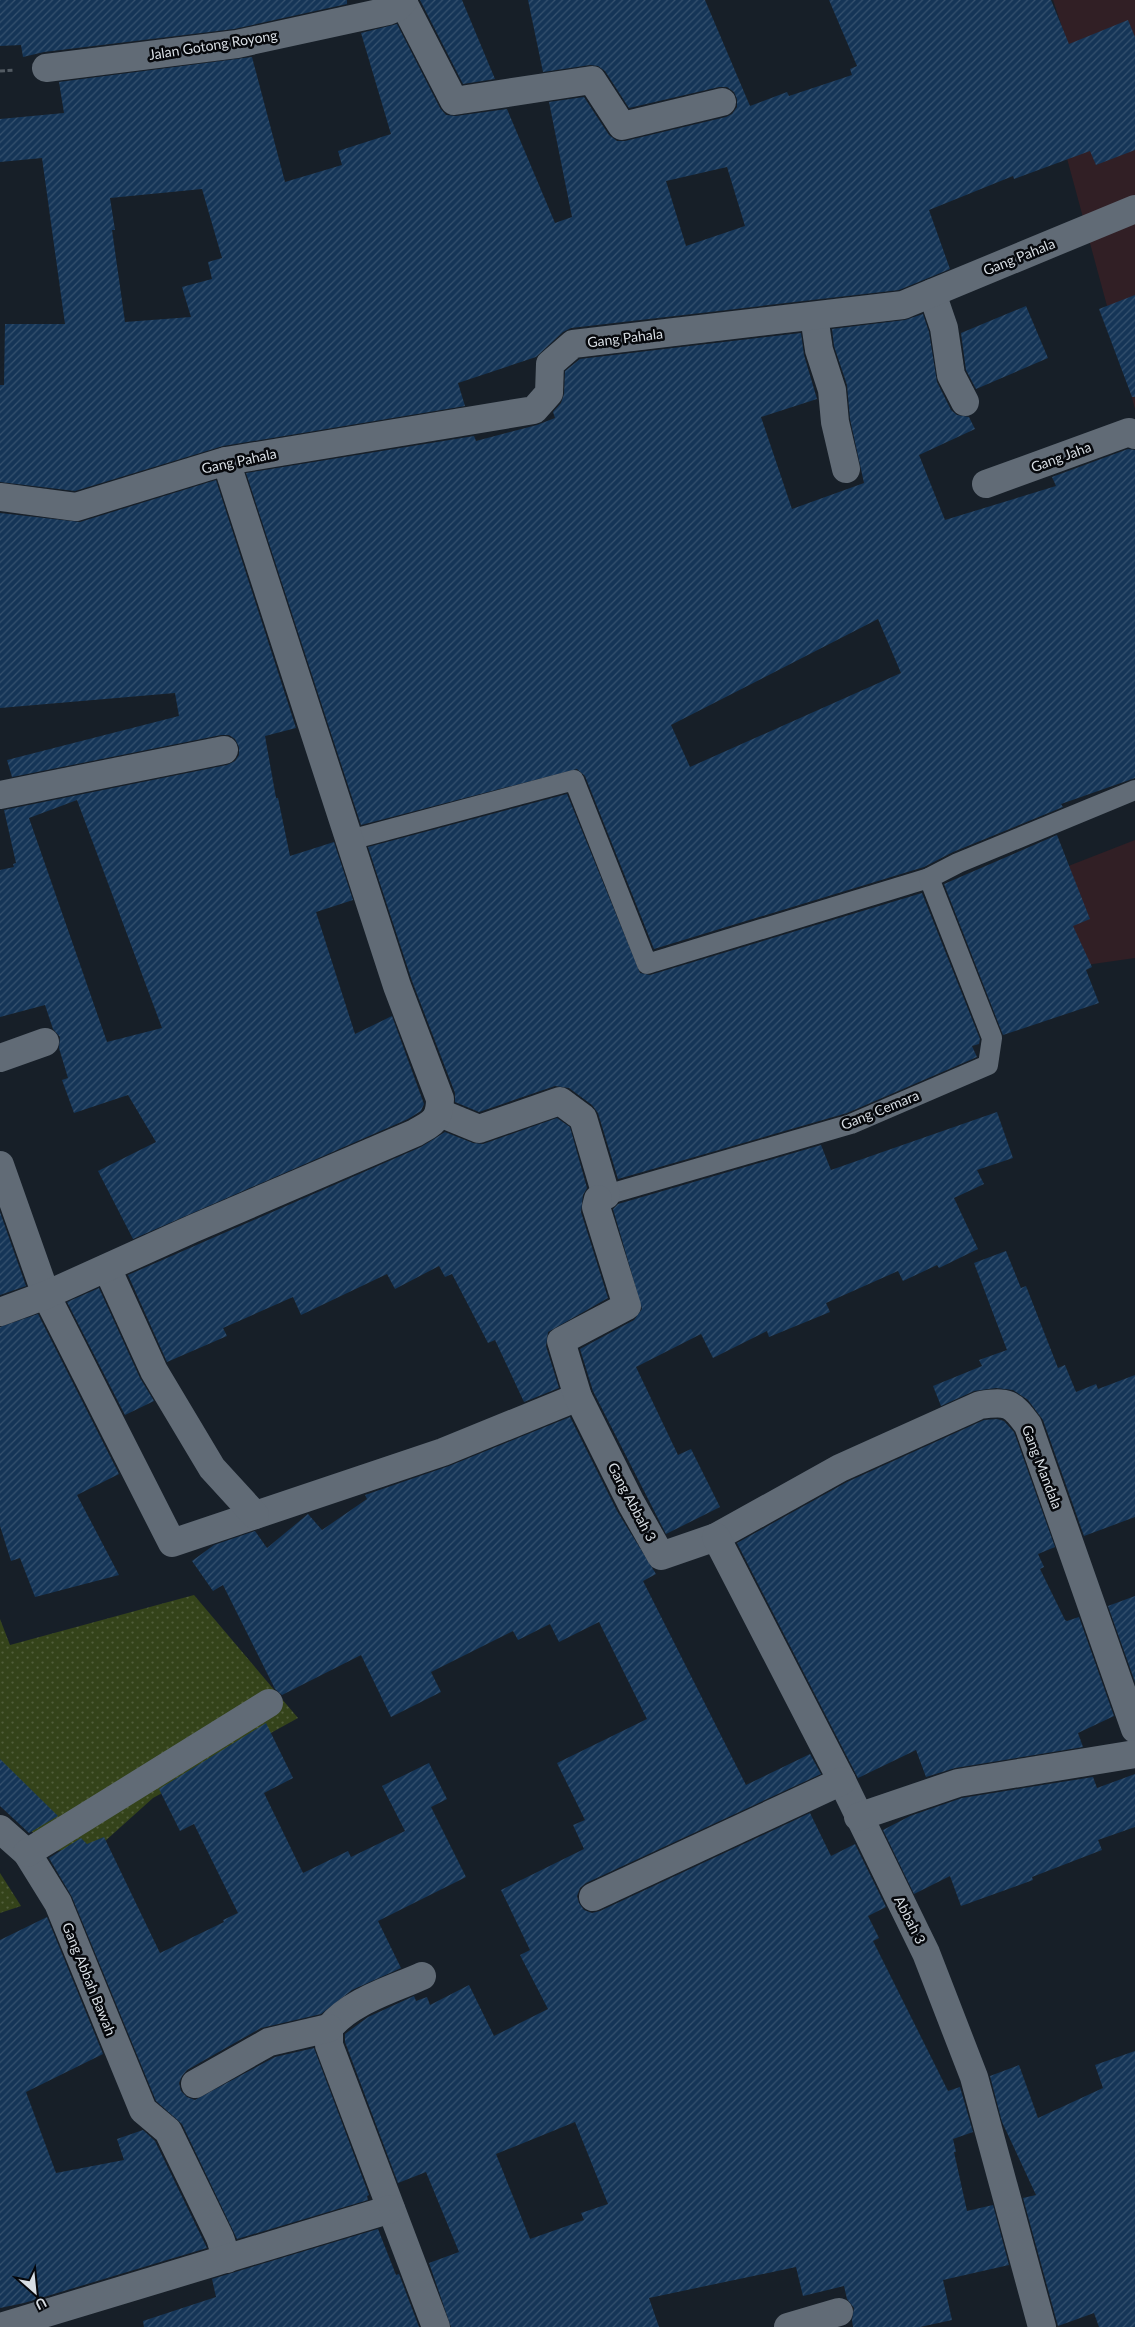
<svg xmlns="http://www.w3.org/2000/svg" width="1135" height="2327" viewBox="0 0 1135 2327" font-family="Lato,sans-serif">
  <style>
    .commercial { fill: #311f25 }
    .grass { fill: url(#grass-dots) }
    .building { fill: url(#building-hatch); fill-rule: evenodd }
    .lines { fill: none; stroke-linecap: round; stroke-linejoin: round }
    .path { stroke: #535b63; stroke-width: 3; stroke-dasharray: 5 2.5; stroke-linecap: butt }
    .lane { stroke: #616b76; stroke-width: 20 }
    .street { stroke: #616b76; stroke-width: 28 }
    .labels { text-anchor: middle; stroke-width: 5; stroke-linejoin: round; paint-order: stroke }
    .street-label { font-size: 14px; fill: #d8dee4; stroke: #06080c }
  </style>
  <defs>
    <pattern id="grass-dots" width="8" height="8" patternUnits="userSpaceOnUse" patternTransform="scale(1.25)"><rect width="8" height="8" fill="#34431a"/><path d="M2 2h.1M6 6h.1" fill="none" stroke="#515e3b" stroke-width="1.8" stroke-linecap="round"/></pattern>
    <pattern id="building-hatch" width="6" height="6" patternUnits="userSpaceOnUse" patternTransform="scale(1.25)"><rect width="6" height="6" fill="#153557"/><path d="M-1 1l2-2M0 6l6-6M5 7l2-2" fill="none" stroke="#36526f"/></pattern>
  </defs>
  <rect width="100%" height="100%" fill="#171f28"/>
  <g class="commercial">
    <path d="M1053,0H1135V409L1040,59L1070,51Z"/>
    <path d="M1135,840V958L1079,966L1053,872Z"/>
  </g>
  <g class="grass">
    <path d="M194,1595L298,1718L153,1798L104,1842L51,1852L0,1797V1619L10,1645Z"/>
    <path d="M0,1873L21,1906L0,1913Z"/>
  </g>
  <g class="building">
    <path d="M0,0H347V4L234,29L44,52L23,57L21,45L0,46Z"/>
    <path d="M420,0H462L495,79L463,84Z"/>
    <path d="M528,0H705L750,106L787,92L789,96L852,75L850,69L857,66L829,0H1051L1069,44L1128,20L1135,37V150L1096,165L1090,151L1014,179L1013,176L929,210L950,269L899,290L571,328L563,332L536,357L458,383L465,406L223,446L75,491L0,482V385H4L5,324H65L42,158L0,162V119L64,113L59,82L252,57L285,182L342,165L338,151L391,134L361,33L397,24L440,108L446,115L456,116L507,109L555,223L572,217L549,102L584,97L609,135L617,141H625L726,117L732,114L737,107V99L734,92L727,87H719L629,108L605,71L598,66L590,65L543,72ZM727,167L745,226L686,246L666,181ZM202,189L222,258L208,262L212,279L182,287L191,317L125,322L112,230H115L110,198Z"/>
    <path d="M1135,295V397H1132L1099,309Z"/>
    <path d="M1026,306L1048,358L976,389L966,370L961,333Z"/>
    <path d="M923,314L929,332L937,382L951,410L957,415L969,417L975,429L919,455L945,520L1056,486L1052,477L1128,449L1135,450V778L1061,804L1063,807L953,852L924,867L654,949L585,776L577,769L361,825L246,473L474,436L476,441L537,425L555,418L553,412L561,403L564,394L565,371L580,359L801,333L804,355L817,399L761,417L792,509L864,483L850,419L847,385L834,346L832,329L905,320ZM878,619L901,673L690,767L671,725Z"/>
    <path d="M216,480L296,728L265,736L276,798H278L290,856L334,842L353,900L316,912L355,1034L392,1016L424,1104L421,1111L408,1119L133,1239L98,1171L156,1142L128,1095L74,1113L62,1080L68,1078L59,1048L60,1037L53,1029L45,1005L0,1017V870L14,867L13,864L16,863L4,810L227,765L235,761L239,755V747L235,739L229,735H221L12,777L7,760L179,716L175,693L0,708V513L80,522ZM77,800L162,1028L107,1042L29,818Z"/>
    <path d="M567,794L640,973L650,975L922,893L980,1039L979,1044L972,1046L977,1057L847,1113L618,1179L598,1113L592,1105L569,1088L555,1086L479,1112L455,1102V1093L412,981L368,847Z"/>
    <path d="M1057,835L1090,919L1073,926L1092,967L1086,970L1099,1003L1003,1035L944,884Z"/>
    <path d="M997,1112L1013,1158L977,1170L984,1184L954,1198L978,1249L939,1268L937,1265L903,1281L898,1271L826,1303L830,1312L769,1337L767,1331L713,1358L701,1334L636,1367L678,1455L691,1449L720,1507L666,1534L593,1391L580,1349L634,1320L642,1309L613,1209L618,1204L821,1145L831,1170Z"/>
    <path d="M557,1118L570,1127L587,1188L583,1195L581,1212L608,1298L548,1332L546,1346L559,1388L524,1402L495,1340L488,1343L452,1274L445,1277L439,1266L395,1289L387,1274L301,1315L293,1297L223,1328L227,1336L167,1362L128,1275L421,1147L445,1132L473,1143L483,1144Z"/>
    <path d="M0,1212L26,1286L0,1295Z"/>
    <path d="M1006,1251L1021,1288L1026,1286L1058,1368L1065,1365L1076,1392L1096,1384L1098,1389L1135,1375V1517L1084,1536L1043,1420L1028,1400L1013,1390L996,1388L974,1391L941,1406L933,1386L982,1366L979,1360L1007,1350L974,1263Z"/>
    <path d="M99,1288L140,1378L154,1401L125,1415L67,1302Z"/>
    <path d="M38,1314L119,1474L77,1495L119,1575L35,1597L20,1558L11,1561L0,1526V1327Z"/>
    <path d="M570,1417L617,1511L656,1574L643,1581L746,1785L810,1754L821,1774L586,1883L580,1888L577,1896L579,1903L584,1910L592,1913L600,1911L810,1813L831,1856L855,1844L886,1907L868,1916L879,1938L873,1941L948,2091L960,2087L973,2132L953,2139L956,2152H954L967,2211L993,2205L1009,2265L943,2280L952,2320L920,2327H853L852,2320L854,2308L847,2299L844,2286L803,2296L796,2267L649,2298L659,2327H451L429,2263L459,2252L426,2172L398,2183L345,2042V2034L368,2017L414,1996L416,2001L427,1997L430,2005L469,1985L494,2036L548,2009L520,1955L530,1950L501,1890L584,1849L573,1825L585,1820L557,1763L647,1719L599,1622L559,1642L550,1624L518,1640L513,1631L431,1672L441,1692L391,1717L361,1655L282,1695L275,1689L223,1585L213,1591L192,1561L214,1545L255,1531L267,1548L308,1514L322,1530L367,1499L365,1495L449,1466ZM575,2122L608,2204L581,2213L584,2220L530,2239L496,2154Z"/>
    <path d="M997,1419L1004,1421L1014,1432L1055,1547L1038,1554L1044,1567L1040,1569L1065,1620L1067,1621L1079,1617L1114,1716L1078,1733L1083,1747L955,1768L926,1777L916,1750L858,1778L737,1543L847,1482L984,1420Z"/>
    <path d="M1135,1596V1682L1108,1606Z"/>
    <path d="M266,1723L293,1778L264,1793L303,1873L348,1851L351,1857L405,1831L382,1786L429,1763L447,1799L431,1807L466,1877L378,1921L401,1968L352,1990L321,2014L261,2028L187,2070L182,2076L179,2083L181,2091L187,2097L195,2100L275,2057L314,2048L369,2195L367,2196L368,2200L237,2239L182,2124L156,2101L72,1897L49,1858L81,1838L87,1844L104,1837L160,1953L224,1922L223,1920L238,1913L194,1824L180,1831L159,1789Z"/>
    <path d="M0,1759L58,1816L29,1833L0,1806Z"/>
    <path d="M1135,1774V1827L1098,1840L1102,1850L1032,1877L1033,1880L961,1906L950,1876L914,1894L883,1830L910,1816L962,1798L1093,1777L1097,1788Z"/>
    <path d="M47,1917L103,2054L26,2092L56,2173L124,2160L117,2139L143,2130L155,2141L207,2248L24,2303L0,2308V1940Z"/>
    <path d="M1135,2051V2327H1099L1094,2313L1058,2326L1023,2198L1036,2195L1002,2122L990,2076L1019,2065L1038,2118L1103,2088L1095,2065Z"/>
    <path d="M378,2229L396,2275L399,2274L419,2327H144L143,2321L216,2297L212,2279Z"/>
  </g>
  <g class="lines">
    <path class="path" d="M0,71L15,70"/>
    <g class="lane">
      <path d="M350,840L574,780L647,964L929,878"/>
      <path d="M598,1199L606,1195L851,1124L988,1065L992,1038L929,878L958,863L1135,790"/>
    </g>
    <g class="street">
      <path d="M403,2L454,101L592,80L622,126L722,102"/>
      <path d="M46,68L237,44L388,11L398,7L404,0"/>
      <path d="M932,293L944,328L951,375L965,402"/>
      <path d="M814,316L819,350L832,390L835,422L846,469"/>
      <path d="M986,484L1129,432L1135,435"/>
      <path d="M0,497L76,507L226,461L534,410L549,393L550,364L573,344L903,305L1135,209"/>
      <path d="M0,795L224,750"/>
      <path d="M0,1058L45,1042"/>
      <path d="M440,1113L479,1129L560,1101L583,1118L606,1195"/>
      <path d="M0,1165L46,1295L172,1543L443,1452L578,1397"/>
      <path d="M598,1199L596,1207L627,1306L561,1341L578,1397L631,1503L661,1556L716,1537L840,1468L980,1405C1008,1401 1012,1403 1028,1425L1135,1729"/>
      <path d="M107,1268L154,1371L212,1468L255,1515"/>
      <path d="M0,1312L46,1295L192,1229L415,1133C433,1123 440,1120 440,1099L397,986L226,461"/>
      <path d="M716,1537L842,1781L926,1953L974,2077L1042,2327"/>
      <path d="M858,1817L958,1783L1135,1754"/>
      <path d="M0,1829L27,1853L58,1903L143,2110L168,2131L220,2238L227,2259"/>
      <path d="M27,1853L269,1703"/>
      <path d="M593,1897L842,1781"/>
      <path d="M422,1976C391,1990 351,2001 329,2028V2045L436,2327"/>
      <path d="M195,2084L269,2042L329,2028"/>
      <path d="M0,2327L391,2209"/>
      <path d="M788,2327L839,2312"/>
    </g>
  </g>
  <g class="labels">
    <g class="street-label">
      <text transform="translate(213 45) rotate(-9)" y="5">Jalan Gotong Royong</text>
      <text transform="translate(1019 257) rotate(-22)" y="5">Gang Pahala</text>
      <text transform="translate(625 338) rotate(-7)" y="5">Gang Pahala</text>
      <text transform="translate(1061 457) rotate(-20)" y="5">Gang Jaha</text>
      <text transform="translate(239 461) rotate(-12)" y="5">Gang Pahala</text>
      <text transform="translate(880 1110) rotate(-22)" y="5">Gang Cemara</text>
      <text transform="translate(1042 1467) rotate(69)" y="5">Gang Mandala</text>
      <text transform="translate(632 1502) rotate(62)" y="5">Gang Abbah 3</text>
      <text transform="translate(910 1920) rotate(63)" y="5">Abbah 3</text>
      <text transform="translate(89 1979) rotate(68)" y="5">Gang Abbah Bawah</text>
    </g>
  </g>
  <g transform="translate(35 2292) rotate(153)" stroke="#06080c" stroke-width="4" paint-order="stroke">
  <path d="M0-4L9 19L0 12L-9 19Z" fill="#d8dee4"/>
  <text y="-8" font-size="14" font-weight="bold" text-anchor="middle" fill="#d8dee4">U</text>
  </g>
</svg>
